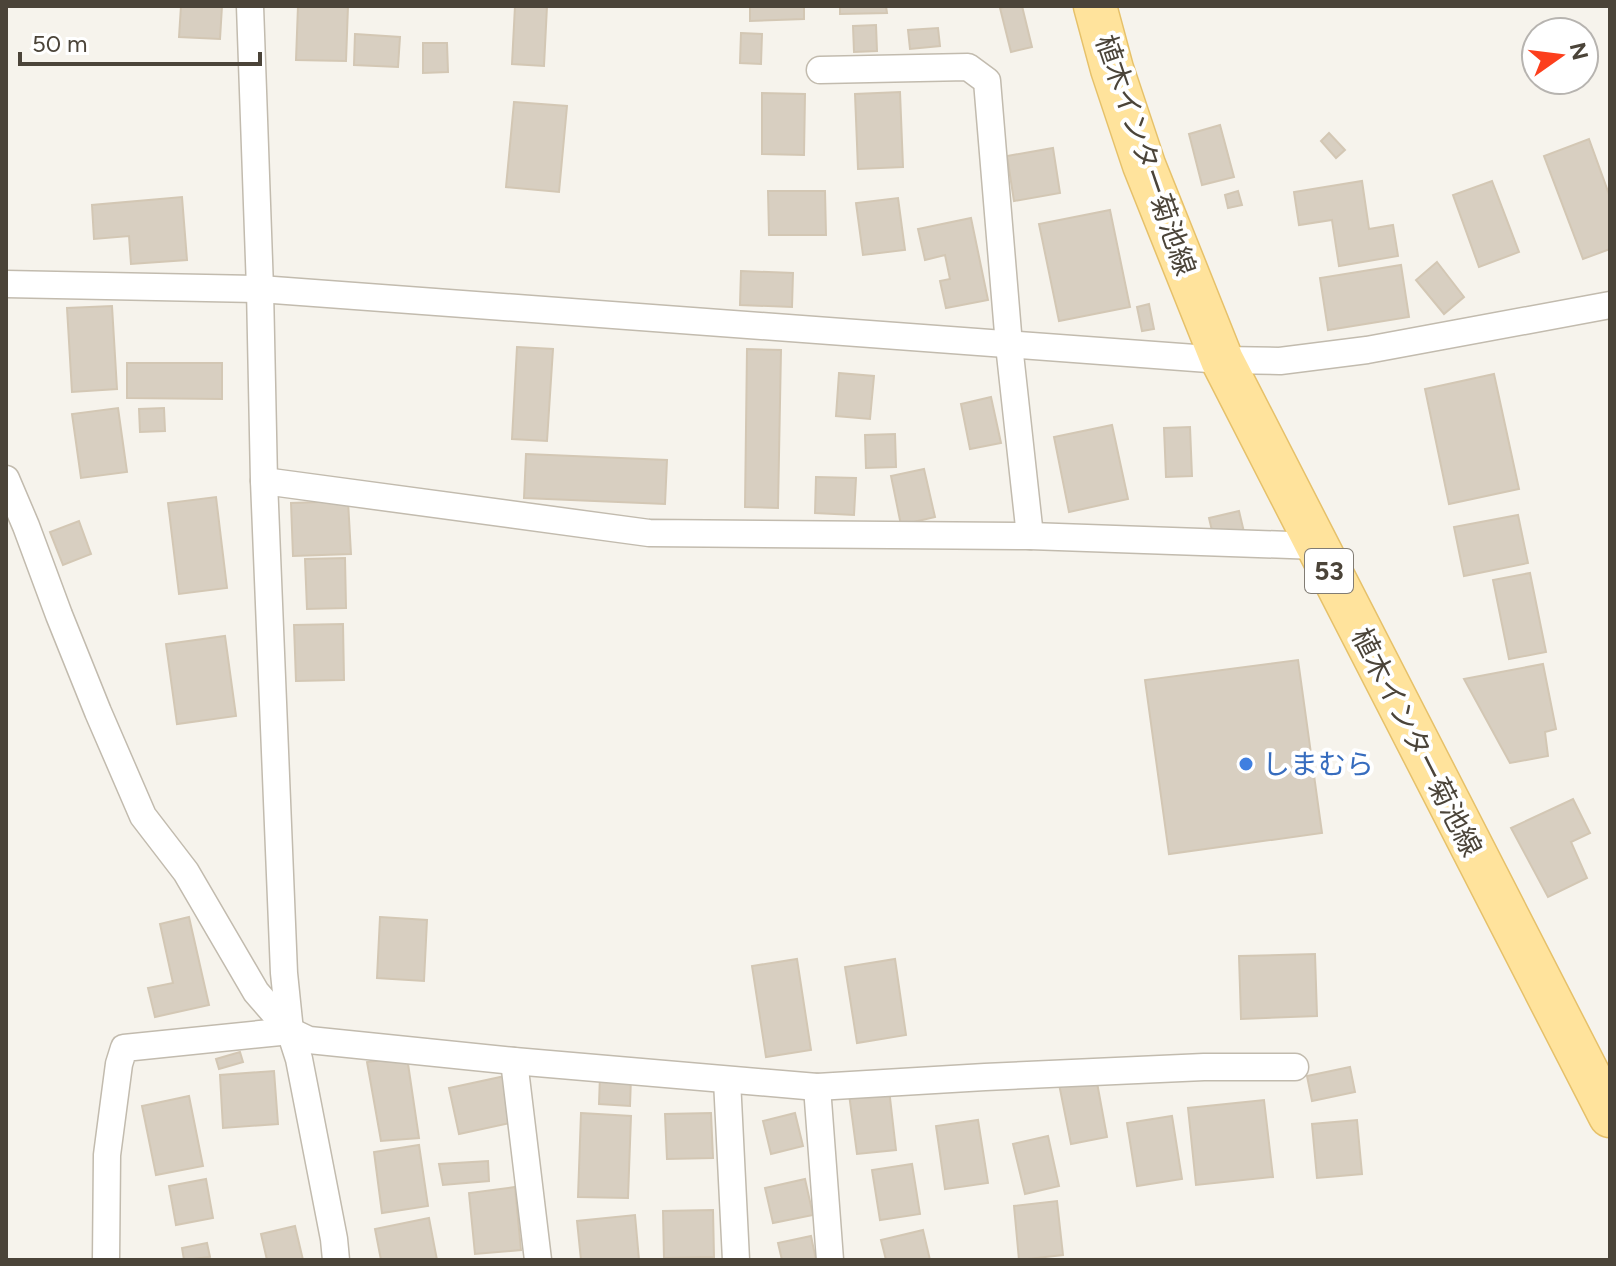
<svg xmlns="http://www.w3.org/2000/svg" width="1616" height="1266" viewBox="0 0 1616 1266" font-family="Figtree,'Noto Sans JP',sans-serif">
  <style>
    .building { fill: #d8cfc1; stroke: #d3c7b4; stroke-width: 2 }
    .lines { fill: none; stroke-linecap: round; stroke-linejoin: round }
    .minor-casing { stroke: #c2bbae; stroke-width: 29 }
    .primary-casing { stroke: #e6c16a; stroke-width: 45 }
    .minor { stroke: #fff; stroke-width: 26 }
    .primary { stroke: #ffe39c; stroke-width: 42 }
    .shop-dot { fill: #3f7fe0; stroke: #fff; stroke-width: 3 }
    .labels { text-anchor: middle; stroke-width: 8; stroke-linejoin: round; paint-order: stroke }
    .shield { fill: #fff; stroke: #817c74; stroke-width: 2 }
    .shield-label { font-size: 26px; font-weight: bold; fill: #4b4439 }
    .street-label { font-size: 28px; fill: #4b4439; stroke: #fff }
    .shop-label { font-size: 28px; fill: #366cbe; stroke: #fff; text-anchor: start }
  </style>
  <rect width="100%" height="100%" fill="#f6f3ec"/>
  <g class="building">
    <path d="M181,6H222L220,39L179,37Z"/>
    <path d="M298,6H348L346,61L296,60Z"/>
    <path d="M515,6H547L544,66L512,64Z"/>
    <path d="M750,6H804V19L750,21Z"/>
    <path d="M840,6H886L887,13L840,14Z"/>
    <path d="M1007,6H1022L1032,47L1011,52L1000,8Z"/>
    <path d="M876,25L877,51L854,52L853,26Z"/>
    <path d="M938,28L940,46L910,49L908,30Z"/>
    <path d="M741,33L762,34L761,64L740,63Z"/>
    <path d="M355,34L400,37L398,67L354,65Z"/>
    <path d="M423,43H447L448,72L423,73Z"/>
    <path d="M900,92L903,167L858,169L855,94Z"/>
    <path d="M762,93L805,94L804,155L762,154Z"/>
    <path d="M514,102L567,106L559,192L506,187Z"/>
    <path d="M1220,125L1234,177L1202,185L1189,134Z"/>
    <path d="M1329,133L1345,150L1336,158L1321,141Z"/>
    <path d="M1589,139L1610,197V249L1583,259L1544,156Z"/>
    <path d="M1053,148L1060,193L1014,201L1007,156Z"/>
    <path d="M1362,181L1369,229L1393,225L1398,256L1339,266L1332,220L1299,225L1294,192Z"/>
    <path d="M1492,181L1519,252L1479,267L1453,195Z"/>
    <path d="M768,191H825L826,235H769Z"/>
    <path d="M1238,191L1242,205L1228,208L1225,195Z"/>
    <path d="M182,197L187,260L131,264L129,236L94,239L92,205Z"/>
    <path d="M898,198L905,250L863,255L856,203Z"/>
    <path d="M1110,210L1130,307L1059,321L1039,224Z"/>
    <path d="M971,218L988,300L946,308L940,281L950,279L945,255L925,260L918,229Z"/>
    <path d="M1437,262L1464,297L1444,314L1416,280Z"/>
    <path d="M1401,265L1409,317L1328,330L1320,278Z"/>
    <path d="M741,271L793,273L792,307L740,305Z"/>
    <path d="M1149,304L1154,329L1142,331L1137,307Z"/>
    <path d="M112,306L117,389L72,392L67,308Z"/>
    <path d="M517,347L553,349L547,441L512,439Z"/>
    <path d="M747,349L781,350L778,508L745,507Z"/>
    <path d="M127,363H222V399L127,398Z"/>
    <path d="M839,373L874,376L870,419L836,416Z"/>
    <path d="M1494,374L1519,489L1449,504L1425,389Z"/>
    <path d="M991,397L1001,443L970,449L961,404Z"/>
    <path d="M118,408L127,472L81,478L72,414Z"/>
    <path d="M164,408L165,431L140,432L139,409Z"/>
    <path d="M1112,425L1128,499L1069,512L1054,437Z"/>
    <path d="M1190,427L1192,476L1166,477L1164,428Z"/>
    <path d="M895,434L896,467L866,468L865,435Z"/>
    <path d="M526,454L667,460L665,504L524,498Z"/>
    <path d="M924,469L935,517L901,525L891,476Z"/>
    <path d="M816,477L856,478L854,515L815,513Z"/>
    <path d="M216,497L227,588L179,594L168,503Z"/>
    <path d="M348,501L351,554L293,556L291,503Z"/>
    <path d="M1239,511L1244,532L1214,539L1209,518Z"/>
    <path d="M1518,515L1528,563L1464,576L1454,527Z"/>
    <path d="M79,521L91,554L63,565L50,532Z"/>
    <path d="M345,558L346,608L307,609L305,559Z"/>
    <path d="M1530,573L1546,652L1509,659L1493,580Z"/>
    <path d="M343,624L344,680L296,681L294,625Z"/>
    <path d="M225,636L236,716L177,724L166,644Z"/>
    <path d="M1298,660L1322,833L1169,854L1145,680Z"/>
    <path d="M1543,664L1556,729L1545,732L1548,756L1510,763L1464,679Z"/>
    <path d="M1573,799L1590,833L1571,842L1587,878L1548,897L1511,828Z"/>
    <path d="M189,917L209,1005L155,1017L148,988L173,983L160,924Z"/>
    <path d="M380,917L427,920L424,981L377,978Z"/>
    <path d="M1315,954L1317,1016L1241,1019L1239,956Z"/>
    <path d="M797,959L811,1050L766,1057L752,966Z"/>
    <path d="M895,959L906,1035L857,1043L845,967Z"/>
    <path d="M240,1052L243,1062L219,1069L216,1059Z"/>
    <path d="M407,1057L419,1138L381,1141L367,1062Z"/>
    <path d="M1350,1067L1355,1092L1312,1101L1307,1076Z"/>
    <path d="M274,1071L278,1124L223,1128L220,1075Z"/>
    <path d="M600,1075L631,1077L630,1106L599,1104Z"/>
    <path d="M505,1076L515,1122L459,1134L449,1088Z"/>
    <path d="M1096,1077L1107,1137L1071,1144L1059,1084Z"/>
    <path d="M889,1089L896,1150L857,1154L849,1094Z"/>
    <path d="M189,1096L203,1166L156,1175L142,1106Z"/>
    <path d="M1264,1100L1273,1177L1196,1185L1188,1108Z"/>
    <path d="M581,1113L631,1116L628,1198L578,1197Z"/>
    <path d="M711,1113L713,1158L667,1159L665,1114Z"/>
    <path d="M795,1113L803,1146L771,1154L763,1121Z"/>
    <path d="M1172,1116L1182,1179L1137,1186L1127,1123Z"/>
    <path d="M978,1120L988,1183L945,1189L936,1126Z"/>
    <path d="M1357,1120L1362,1174L1317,1178L1312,1124Z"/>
    <path d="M1048,1136L1059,1186L1025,1194L1013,1144Z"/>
    <path d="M419,1145L428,1206L382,1213L374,1152Z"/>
    <path d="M488,1161L489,1181L443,1185L439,1164Z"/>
    <path d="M912,1164L920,1214L880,1220L872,1170Z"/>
    <path d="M206,1179L213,1218L176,1225L169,1186Z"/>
    <path d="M805,1179L813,1215L773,1223L765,1188Z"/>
    <path d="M515,1187L521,1250L475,1254L469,1193Z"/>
    <path d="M1057,1201L1063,1255L1019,1260L1014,1206Z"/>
    <path d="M713,1210L714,1257L664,1258L663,1211Z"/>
    <path d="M635,1215L639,1260H581L577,1221Z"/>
    <path d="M429,1218L437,1260H381L375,1229Z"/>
    <path d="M295,1226L303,1260H267L261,1234Z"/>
    <path d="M923,1230L930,1260H886L881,1240Z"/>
    <path d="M811,1236L816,1260H782L778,1243Z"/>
    <path d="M207,1243L210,1257L184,1260L182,1248Z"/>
  </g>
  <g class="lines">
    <defs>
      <g id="minor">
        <path d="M250,6L260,289L264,481L284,973L290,1031L299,1059L334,1239L336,1260"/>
        <path d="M820,70L968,67L987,81L1009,345L1030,536"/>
        <path d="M6,284L260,289L1222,360L1280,361L1367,350L1610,305"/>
        <path d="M6,479L26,526L59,615L98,712L143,816L186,872L256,992L290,1031L309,1040L514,1061L817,1087L985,1077L1204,1067H1295"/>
        <path d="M264,481L649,533L1030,536L1317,546"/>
        <path d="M514,1061L538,1260"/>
        <path d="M727,1080L736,1260"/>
        <path d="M817,1087L830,1260"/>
        <path d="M106,1260L107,1155L119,1064L124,1048L290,1031"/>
      </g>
      <path id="primary" d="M1095,6L1112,69L1144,165L1222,360L1610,1116"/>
    </defs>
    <use href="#minor" class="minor-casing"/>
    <use href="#primary" class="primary-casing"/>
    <use href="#minor" class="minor"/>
    <use href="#primary" class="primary"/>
  </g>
  <circle class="shop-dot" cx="1246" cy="764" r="8"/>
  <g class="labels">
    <rect class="shield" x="1305" y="549" width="48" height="44" rx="6"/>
    <g class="shield-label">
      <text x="1329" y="580">53</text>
    </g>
    <g class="street-label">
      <text transform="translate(1146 155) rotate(71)" y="10">植木インター菊池線</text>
      <text transform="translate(1417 742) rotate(63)" y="10">植木インター菊池線</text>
    </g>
    <g class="shop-label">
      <text x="1262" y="774">しまむら</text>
    </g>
  </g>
  <rect width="1616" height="1266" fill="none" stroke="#4b4439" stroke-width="16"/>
  <g transform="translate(1560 56) rotate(76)"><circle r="38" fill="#ffffff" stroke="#b7b4b0" stroke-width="2"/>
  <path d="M0-6L14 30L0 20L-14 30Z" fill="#fc3f1d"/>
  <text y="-12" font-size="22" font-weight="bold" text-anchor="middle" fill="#4b4439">N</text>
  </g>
  <path d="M20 52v12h240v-12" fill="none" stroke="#4b4439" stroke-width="4"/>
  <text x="32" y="52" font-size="24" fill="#4b4439" stroke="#ffffff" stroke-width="6" paint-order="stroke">50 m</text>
</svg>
